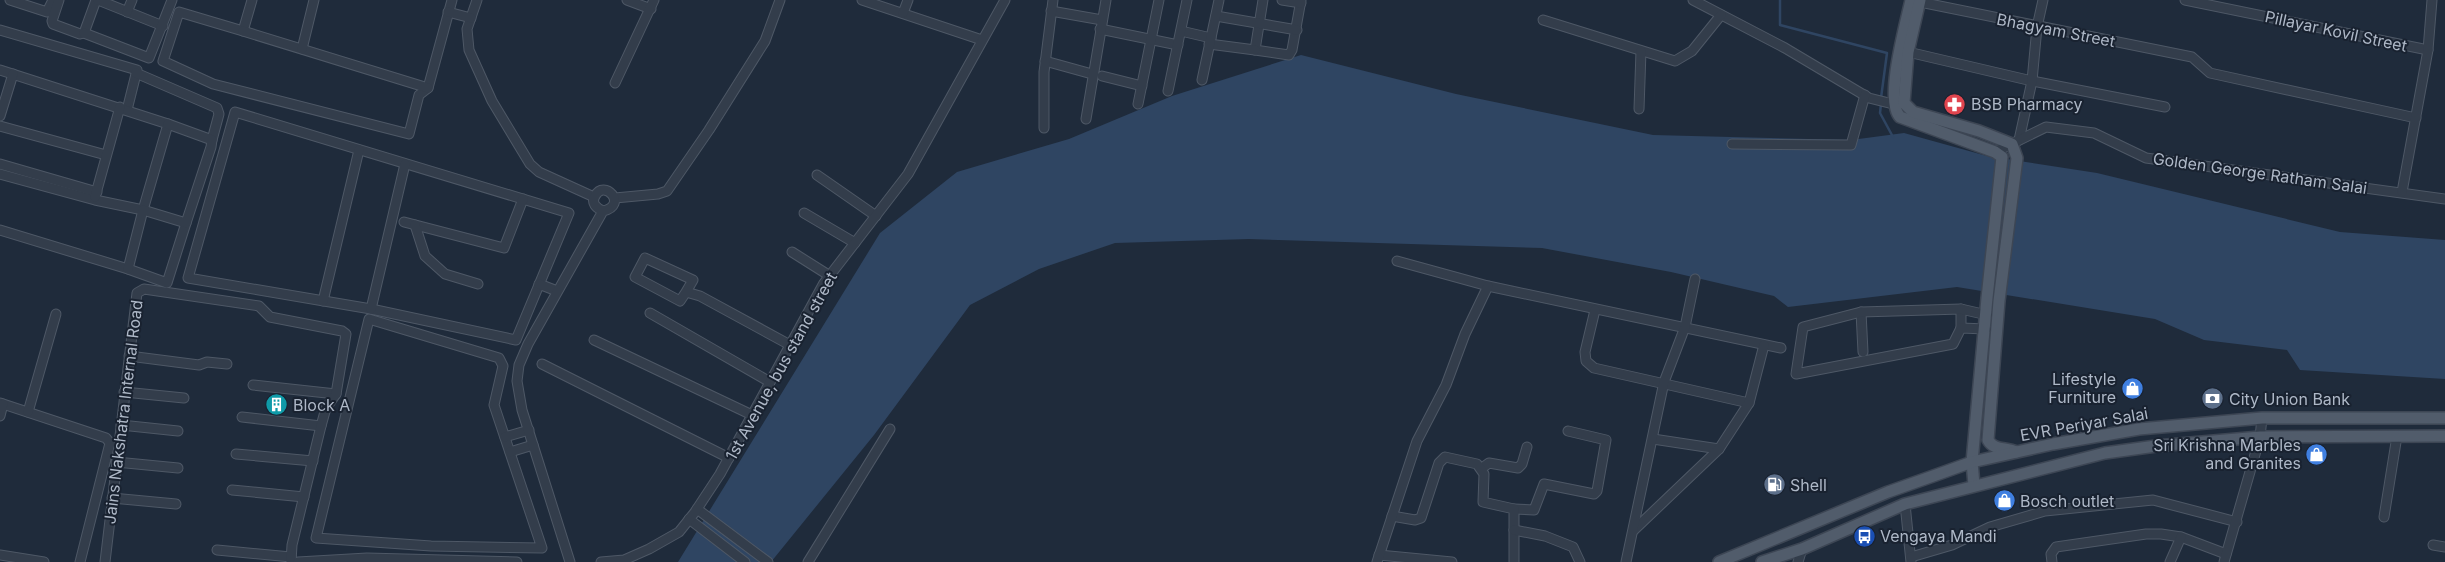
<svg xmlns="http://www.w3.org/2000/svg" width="2445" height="562" viewBox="0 0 2445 562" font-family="Inter,sans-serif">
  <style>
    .water { fill: #2f4562 }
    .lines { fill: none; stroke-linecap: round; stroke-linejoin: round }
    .stream { stroke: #2f4562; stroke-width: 2.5 }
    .minor-casing { stroke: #4e5866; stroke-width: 11 }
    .major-casing { stroke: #3d4654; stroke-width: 14 }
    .minor { stroke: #333d4b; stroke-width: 9 }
    .major { stroke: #515c6b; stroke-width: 11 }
    .labels { text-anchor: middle; stroke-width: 4; stroke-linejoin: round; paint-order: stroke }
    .street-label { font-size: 16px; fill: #aeb8c7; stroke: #192230 }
    .poi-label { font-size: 16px; fill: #aeb8c7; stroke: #192230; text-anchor: start }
  </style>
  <rect width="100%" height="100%" fill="#1f2b3b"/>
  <path class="water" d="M1301,55L1456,94L1653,135L1851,140L1904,133L1987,156L2097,173L2340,232L2445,240V379L2300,370L2287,350L2204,340L2155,319L1957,287L1788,307L1774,296L1671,272L1542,248L1249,239L1115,243L1039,269L970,305L874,435L771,562H678L880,233L957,172L1069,139L1172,96Z"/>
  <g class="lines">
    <g class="stream">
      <path d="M1780,0V25L1887,53L1881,98"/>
      <path d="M1881,104L1880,113L1893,137"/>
    </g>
    <defs>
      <g id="minor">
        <path d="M10,0L47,12L53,0"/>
        <path d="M59,0L52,21L53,24L80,34L84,33L96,0"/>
        <path d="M98,0L163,26"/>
        <path d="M252,0L243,31L179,12L163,61L213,84L409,134L419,95L428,88L452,0"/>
        <path d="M477,0L467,29L469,50L492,101L530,164L539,172L594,197"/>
        <path d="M627,0L651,9"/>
        <path d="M862,0L982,40"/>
        <path d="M1263,0L1255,50L1289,55L1292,50L1301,0"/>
        <path d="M1282,0L1301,3"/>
        <path d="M1693,0L1785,48L1869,98L1893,104H1901"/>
        <path d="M2185,0L2428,50"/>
        <path d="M1920,2L2192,57L2210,73L2416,118"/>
        <path d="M1051,11L1102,20"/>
        <path d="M127,12L132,0"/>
        <path d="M448,12L471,18"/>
        <path d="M903,13L908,0"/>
        <path d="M1216,16L1297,30"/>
        <path d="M1543,20L1675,61L1692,51L1721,15"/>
        <path d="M1100,29L1178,45"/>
        <path d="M0,30L137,70L127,110"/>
        <path d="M243,31L428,88"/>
        <path d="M1181,31L1211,38"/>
        <path d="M84,33L149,58L172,0"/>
        <path d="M1209,44L1255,50"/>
        <path d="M302,49L314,0"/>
        <path d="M1908,52L2032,81L2165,107"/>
        <path d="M1045,61L1092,74"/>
        <path d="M0,70L168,124L143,210L95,200L0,174"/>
        <path d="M136,73L217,108L219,114L212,140"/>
        <path d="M1102,76L1142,86"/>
        <path d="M1202,80L1219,0"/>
        <path d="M615,83L654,0"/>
        <path d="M1168,91L1187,0"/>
        <path d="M1138,104L1159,0"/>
        <path d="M1639,109L1641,51"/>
        <path d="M235,112L569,213L516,340L371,309L188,278Z"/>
        <path d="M0,116L13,74"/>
        <path d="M1086,119L1106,0"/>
        <path d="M0,126L106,155"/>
        <path d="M1044,128V72L1053,0"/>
        <path d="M2019,140L2032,81L2037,27L2043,0"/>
        <path d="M1732,144L1851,145L1865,95"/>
        <path d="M1995,152L2046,127L2094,133L2146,158L2445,199"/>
        <path d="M0,164L97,192"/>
        <path d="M817,175L876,216"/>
        <path d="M2402,192L2428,50L2432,0"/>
        <path d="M95,197L120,107"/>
        <path d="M615,198L658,194L667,191L709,130L765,41L780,0"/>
        <path d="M804,213L855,243"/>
        <path d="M404,222L504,248L523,199"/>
        <path d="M415,225L425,256L445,274L478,284"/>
        <path d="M0,230L128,269L167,283L186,223"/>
        <path d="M792,252L830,276"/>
        <path d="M1397,261L1488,286L1781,348"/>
        <path d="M128,269L143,210L186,223L211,147L212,140L168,124"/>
        <path d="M539,284L557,291"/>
        <path d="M686,292L693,280L645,258L635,277L680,301L686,292L700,296L790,345"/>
        <path d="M323,301L359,150"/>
        <path d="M371,309L405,164"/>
        <path d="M1961,309V328"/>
        <path d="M1595,310L1585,352L1586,361L1594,368L1749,403"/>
        <path d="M1861,312L1863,352"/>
        <path d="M650,313L770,382"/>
        <path d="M369,319L499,358L503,366L494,405L542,548L431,546L316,538Z"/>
        <path d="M1986,329L1961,328L1953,344L1796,374L1803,327L1861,312L1961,309L1987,315"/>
        <path d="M594,340L752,415"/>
        <path d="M129,356L199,365L207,362L227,364"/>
        <path d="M542,364L729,458"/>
        <path d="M253,385L336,394"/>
        <path d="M124,392L184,398"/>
        <path d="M0,403L106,438L110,443L80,562"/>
        <path d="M28,412L56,314"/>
        <path d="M0,416L3,404"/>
        <path d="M242,417L321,426"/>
        <path d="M121,425L178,431"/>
        <path d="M505,437L529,430"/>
        <path d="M1653,439L1719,449"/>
        <path d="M510,452L533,445"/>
        <path d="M236,454L313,461"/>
        <path d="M116,462L178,468"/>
        <path d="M1482,468L1489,463L1518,468L1522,464L1527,447"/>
        <path d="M232,490L304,497"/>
        <path d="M112,498L176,504"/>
        <path d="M1905,504L1911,562"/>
        <path d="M697,509L768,562"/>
        <path d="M1514,509L1534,510L1544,484L1594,494L1597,491L1606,440L1568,431"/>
        <path d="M1392,516L1415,520L1421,518L1439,463L1445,457L1477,464L1484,474L1483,502L1514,509V562"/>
        <path d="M2384,517L2397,436"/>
        <path d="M689,519L745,562"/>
        <path d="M1514,530L1545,536L1573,547L1580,562"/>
        <path d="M1634,530L1719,449L1749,403L1764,345"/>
        <path d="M2433,545L2445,547"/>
        <path d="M217,550L291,557"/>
        <path d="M0,555L44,562"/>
        <path d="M1379,555L1452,562"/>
        <path d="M1911,557L1952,545L1990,527L2045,511L2153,500L2237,522"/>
        <path d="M105,562L137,293L144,289L259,306L270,317L342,331L346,334L336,394L326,408L321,426L292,545L291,562"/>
        <path d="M298,562L367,558L517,562"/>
        <path d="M570,562L522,410L517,381L519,365L528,344L603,211C629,205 604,178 595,196C591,203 596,208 603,211"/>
        <path d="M601,562L624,560L649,549L679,532L695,512L720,474L824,283L908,174L1005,0"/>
        <path d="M808,562L890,429"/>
        <path d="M1377,562L1417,441L1446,385L1465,334L1488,286"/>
        <path d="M1626,562L1664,382L1685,327L1695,279"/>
        <path d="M1798,562L1802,549"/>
        <path d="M2052,562L2051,554L2056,547L2146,534H2161L2181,537L2226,554"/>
        <path d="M2170,562L2181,537"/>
        <path d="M2224,562L2260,437L2262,418"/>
      </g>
      <g id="major">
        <path d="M1911,0C1906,23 1884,101 1900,117L1995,152L2002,157L1987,298L1972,462L1974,485"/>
        <path d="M1920,0L1908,52L1904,103L1913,112L1979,131L2012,144L2017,158L1999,301L1988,440C1994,451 2006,447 2016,452"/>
        <path d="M1719,562L1888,492L1936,475L1972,462L2053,444L2139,429L2262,418H2445"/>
        <path d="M1762,562L1802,549L1905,504L2105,453L2156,446L2260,437L2445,436"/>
      </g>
    </defs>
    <use href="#minor" class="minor-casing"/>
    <use href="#major" class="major-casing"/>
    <use href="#minor" class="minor"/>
    <use href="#major" class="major"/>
  </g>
  <defs>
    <symbol id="pharmacy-disc" viewBox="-11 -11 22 22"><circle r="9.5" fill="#e0444e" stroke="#192230"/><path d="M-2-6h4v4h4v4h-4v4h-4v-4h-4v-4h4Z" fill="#fff"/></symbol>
    <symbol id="shop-disc" viewBox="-11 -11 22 22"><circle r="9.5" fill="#3f7fe0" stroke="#192230"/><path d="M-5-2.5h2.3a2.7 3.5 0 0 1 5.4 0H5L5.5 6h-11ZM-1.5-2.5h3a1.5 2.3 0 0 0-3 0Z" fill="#fff"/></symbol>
    <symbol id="bank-disc" viewBox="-11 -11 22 22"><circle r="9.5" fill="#5c6f8a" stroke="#192230"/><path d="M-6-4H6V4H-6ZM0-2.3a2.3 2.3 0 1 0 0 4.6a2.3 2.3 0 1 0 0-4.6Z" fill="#fff"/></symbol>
    <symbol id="building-disc" viewBox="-11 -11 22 22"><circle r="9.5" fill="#0f9aa8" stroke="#192230"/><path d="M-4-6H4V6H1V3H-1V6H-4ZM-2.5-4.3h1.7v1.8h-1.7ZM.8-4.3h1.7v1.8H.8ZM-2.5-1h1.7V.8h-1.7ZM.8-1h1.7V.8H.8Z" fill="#fff"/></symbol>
    <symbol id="fuel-disc" viewBox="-11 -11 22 22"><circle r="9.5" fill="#5c6f8a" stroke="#192230"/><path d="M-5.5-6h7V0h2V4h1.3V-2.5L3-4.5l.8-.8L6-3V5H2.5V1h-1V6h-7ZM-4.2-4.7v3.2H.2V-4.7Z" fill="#fff"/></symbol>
    <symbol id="bus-disc" viewBox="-11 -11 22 22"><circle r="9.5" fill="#1a4fb4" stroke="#192230"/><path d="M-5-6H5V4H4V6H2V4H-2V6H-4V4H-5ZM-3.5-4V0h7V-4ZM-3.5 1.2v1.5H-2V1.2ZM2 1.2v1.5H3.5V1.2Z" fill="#fff"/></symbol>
  </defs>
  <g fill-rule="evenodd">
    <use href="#pharmacy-disc" x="1942" y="92" width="25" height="25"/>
    <use href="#shop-disc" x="2120" y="376" width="25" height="25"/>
    <use href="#bank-disc" x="2200" y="386" width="25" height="25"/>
    <use href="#building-disc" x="264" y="392" width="25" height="25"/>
    <use href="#shop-disc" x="2304" y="442" width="25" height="25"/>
    <use href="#fuel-disc" x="1762" y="472" width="25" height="25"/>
    <use href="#shop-disc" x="1992" y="488" width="25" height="25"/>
    <use href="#bus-disc" x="1852" y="524" width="25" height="25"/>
  </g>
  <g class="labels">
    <g class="street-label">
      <text transform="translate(2056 30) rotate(11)" y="6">Bhagyam Street</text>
      <text transform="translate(2336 31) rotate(12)" y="6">Pillayar Kovil Street</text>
      <text transform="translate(2260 173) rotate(8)" y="6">Golden George Ratham Salai</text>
      <text transform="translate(781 366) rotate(-61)" y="6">1st Avenue, bus stand street</text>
      <text transform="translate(123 412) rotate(-83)" y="6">Jains Nakshatra Internal Road</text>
      <text transform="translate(2084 424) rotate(-10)" y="6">EVR Periyar Salai</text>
    </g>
    <g class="poi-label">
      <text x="1971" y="110">BSB Pharmacy</text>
      <text x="2116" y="385" text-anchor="end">Lifestyle<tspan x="2116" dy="18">Furniture</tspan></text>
      <text x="2229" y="405">City Union Bank</text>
      <text x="293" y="411">Block A</text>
      <text x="2301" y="451" text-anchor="end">Sri Krishna Marbles<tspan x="2301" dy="18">and Granites</tspan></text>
      <text x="1790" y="491">Shell</text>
      <text x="2020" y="507">Bosch outlet</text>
      <text x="1880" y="542">Vengaya Mandi</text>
    </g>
  </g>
</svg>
